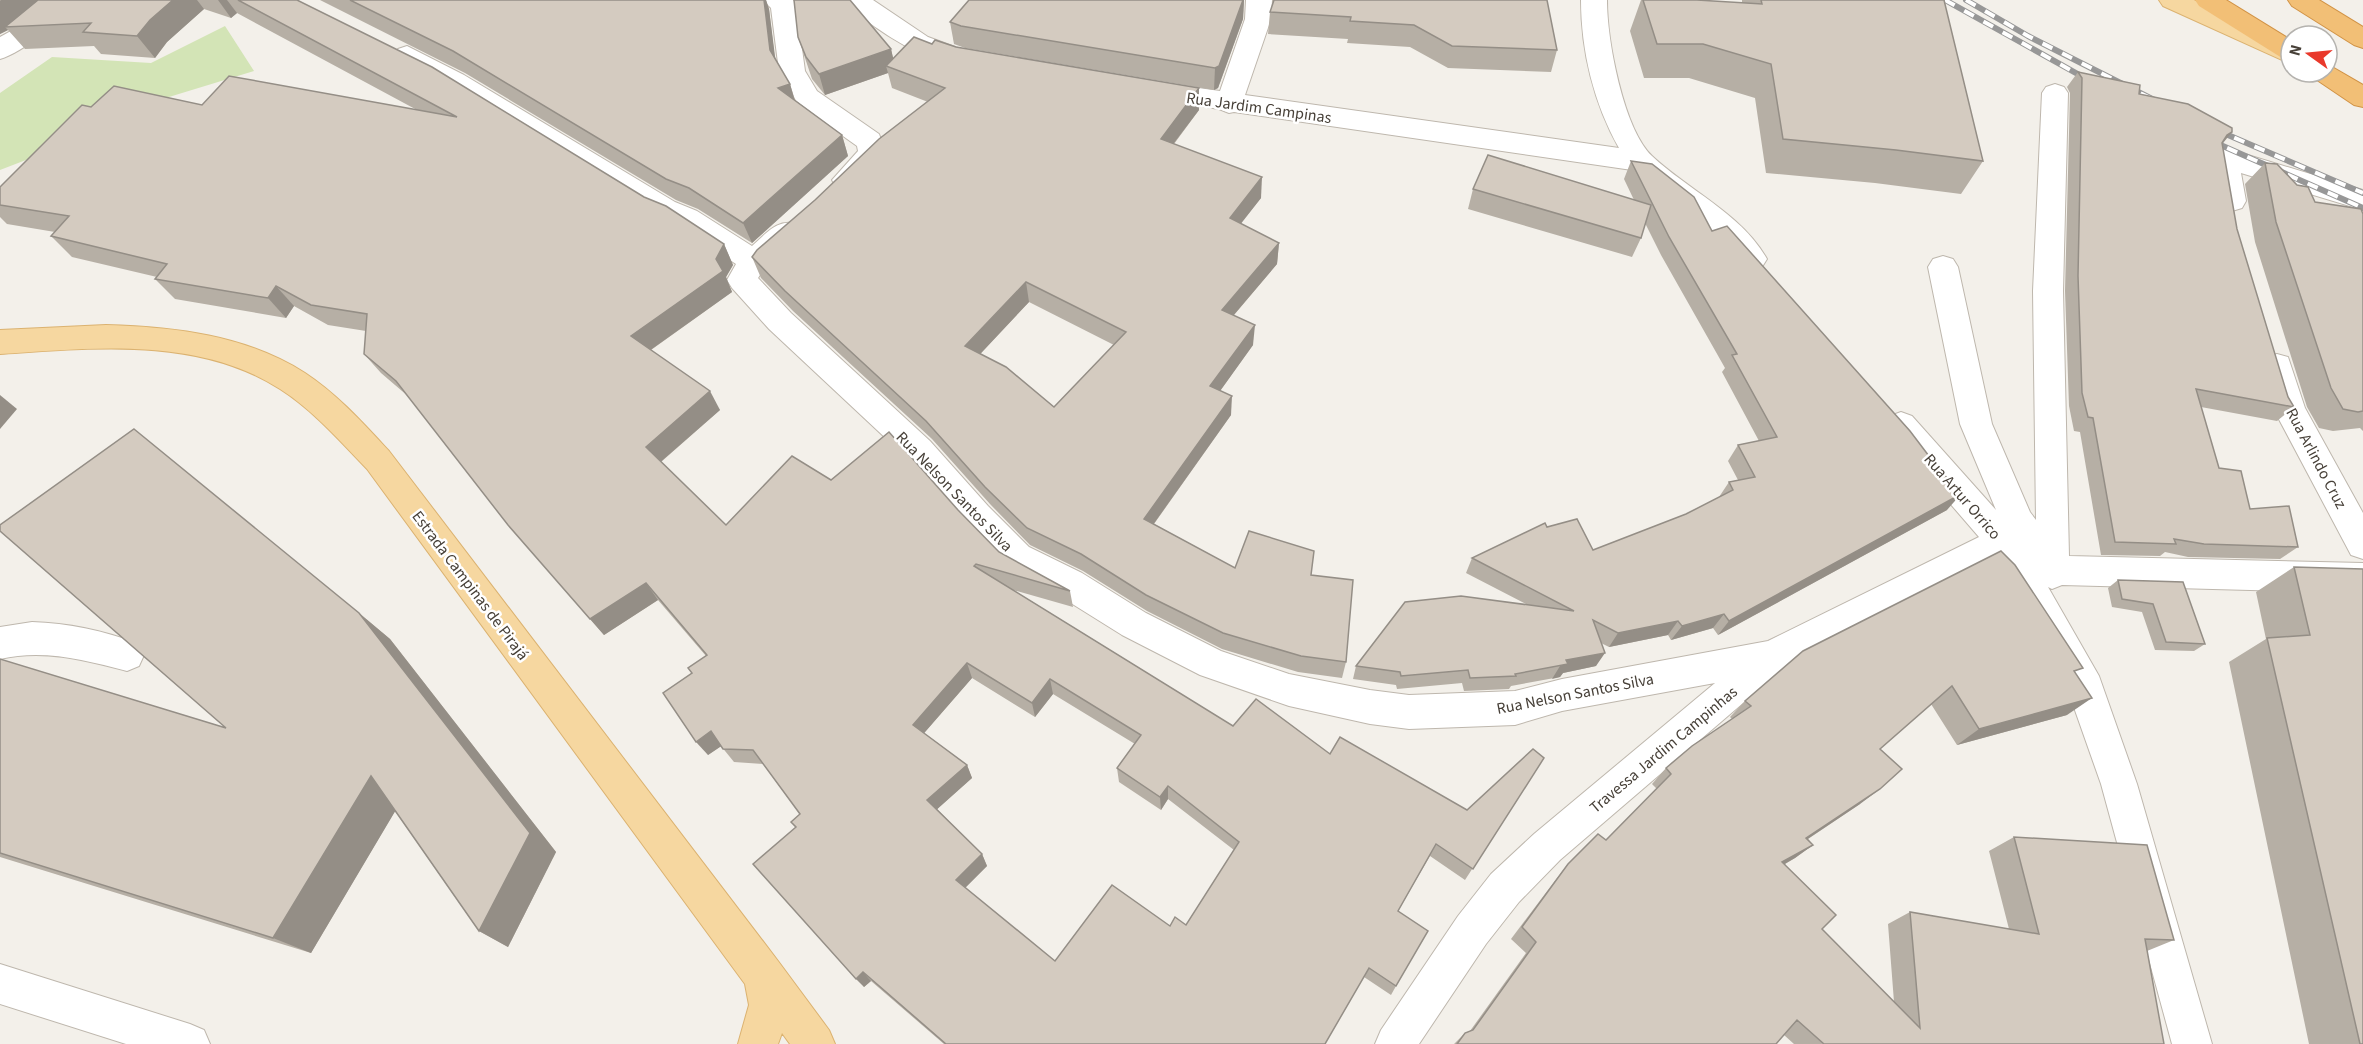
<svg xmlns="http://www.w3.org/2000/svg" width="2363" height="1044" viewBox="0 0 2363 1044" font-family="'Source Sans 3',sans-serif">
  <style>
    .green { fill: #d3e4b6 }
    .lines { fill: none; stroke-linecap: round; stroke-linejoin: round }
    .minor-casing { stroke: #beb7ad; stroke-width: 2 }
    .major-casing { stroke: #dbb270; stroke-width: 2 }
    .highway-casing { stroke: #d19346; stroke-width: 2 }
    .minor { fill: #fff; fill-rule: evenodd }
    .major { fill: #f6d7a0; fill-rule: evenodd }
    .highway { fill: #f2bf76; fill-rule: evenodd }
    .rail-casing { stroke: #979797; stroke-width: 6 }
    .rail { stroke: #fff; stroke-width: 4; stroke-dasharray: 11; stroke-linecap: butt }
    .wall { fill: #b6afa5; fill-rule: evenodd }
    .shaded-wall { fill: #948e86 }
    .building { fill: #d4cbc0; stroke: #948e86; stroke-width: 1.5; fill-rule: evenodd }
    .labels { text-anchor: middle; stroke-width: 5; stroke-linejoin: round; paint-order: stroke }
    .street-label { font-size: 16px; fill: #474038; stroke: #fff }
  </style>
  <rect width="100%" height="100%" fill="#f3f0ea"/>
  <path class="green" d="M225,26L254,71L133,108L96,133L0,170V93L52,57L151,63Z"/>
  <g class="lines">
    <defs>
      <g id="minor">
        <path d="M46,0H74C60,21 24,52 0,59V37L20,26Z"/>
        <path d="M763,0H793L796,4L805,71L817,91L879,134L886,153C880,163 858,190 846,190C842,190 839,188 836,187L832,180L858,151L857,146L798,104L779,71L771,8Z"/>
        <path d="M845,0H873L928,37L963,50L967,56L963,62C960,63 957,65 954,65C930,65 858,20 845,0Z"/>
        <path d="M1246,0H1272L1271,19L1245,95L1619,148C1594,104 1581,51 1581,0H1607C1607,39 1623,128 1652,156C1688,190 1742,214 1767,259L1762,267L1752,270L1742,267L1715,237L1632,170L1234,112L1229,113L1219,109L1146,97L1142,91L1146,85L1155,82L1220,91L1245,19Z"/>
        <path d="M407,46L464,75L675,202L697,211L752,246C766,234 777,218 797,224L801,232C791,251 769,259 758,278L791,313L930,441L988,506L1029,547L1082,573L1146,613L1221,651L1289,674L1370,690L1409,695L1515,691L1562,679L1768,641L1979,537L1890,434L1885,425L1890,416L1901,412L1912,416L1996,510L1960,424L1928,267L1933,259L1943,256L1953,259L1958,267L1992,424L2030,512L2036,520L2033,291L2042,93L2046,87L2055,84L2064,87L2068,93L2063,291L2069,556L2363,563V593L2062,585L2052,589L2048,587L2099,676L2137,784L2212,1044H2172L2101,784L2065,682L1996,560L1785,667L1560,860L1519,902L1486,944L1419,1044H1375L1381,1030L1458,916L1491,874L1534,834L1715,683L1562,711L1515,725L1409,729L1370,724L1289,706L1200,675L1122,635L1058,595L1005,567L964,526L908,459L769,329L732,288L727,280L736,264L677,225L655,216L446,87L398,61L394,55L398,49Z"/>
        <path d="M2225,148L2363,190V210L2241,173L2246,201L2242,208L2232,211L2222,208C2215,195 2208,164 2215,151Z"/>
        <path d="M2277,354L2288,357L2305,408L2363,513V559L2351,555L2274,410L2262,366L2266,357Z"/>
        <path d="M32,622C68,623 105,631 139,644L144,655L139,666L127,671C84,660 44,649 0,659V627Z"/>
        <path d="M0,964L190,1024L204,1030L210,1044H126L0,1004Z"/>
      </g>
      <g id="major">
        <path d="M2159,0H2194L2291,45V64L2163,6Z"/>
        <path d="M106,325C174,327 246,335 305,373C337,394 363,423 389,451L778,961L829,1030L835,1044H790L782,1033L778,1044H738L749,1005L745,984L367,469C340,441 313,410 280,389C198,336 93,348 0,354V330Z"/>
      </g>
      <g id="highway">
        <path d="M2195,0H2226L2291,40V61L2282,58L2199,6Z"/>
        <path d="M2288,0H2319L2363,27V48L2354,45L2292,6Z"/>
        <path d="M2327,64L2363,85V107L2354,105L2314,78L2310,72H2327Z"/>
      </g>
    </defs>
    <use href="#minor" class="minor-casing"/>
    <use href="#major" class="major-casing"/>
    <use href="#highway" class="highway-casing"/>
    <use href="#minor" class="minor"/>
    <use href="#major" class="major"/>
    <use href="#highway" class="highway"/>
    <defs>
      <g id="rail">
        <path d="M1945,0L2092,82"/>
        <path d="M1966,0L2028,36L2160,103"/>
        <path d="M2214,129L2363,193"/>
        <path d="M2207,139L2363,208"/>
      </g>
    </defs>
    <use href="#rail" class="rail-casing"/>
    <use href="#rail" class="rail"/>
  </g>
  <g class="wall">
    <path d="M0,0H297L644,197L724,244L733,265L726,277L732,292L651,350L720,410L661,462L726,525L831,480L958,510L999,552L1070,591L1073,607L1013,590L1233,726L1330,754L1467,810L1544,758L1465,880L1430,856L1398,911L1396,986L1391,995L1364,977L1325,1044H944L871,981L864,987L795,827L791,822L800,814L763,764L734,762L721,746L708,755L692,673L706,656L658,600L604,635L508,525L409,397L381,373L364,354L366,331L328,325L294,306L286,318L175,299L155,279L157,277L72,257L51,236L55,232L7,224L0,217V187L91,107L202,105L417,110L237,13L231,18L204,9L167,42L155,58L101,54L94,46L25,49L8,30L0,34ZM972,678L1035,717L1053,694L1135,744L1117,768L1119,782L1161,810L1168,799L1234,850L1186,925L1170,926L1055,961L965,888L987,866L982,854L937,809L972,778L967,765L924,733Z"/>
    <path d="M320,0H766L769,9L775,60L790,84L795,100L842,135L848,156L752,243L698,209L676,200L465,73Z"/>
    <path d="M969,0H1244L1243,19L1218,88L1214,90L965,48L954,44L950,22Z"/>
    <path d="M1547,0L1557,50L1551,72L1448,68L1410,47L1347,43L1348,39L1268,34L1270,12Z"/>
    <path d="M1641,0H1697L1742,3V0H1944L1983,161L1961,194L1875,183L1766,173L1755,98L1689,78H1644L1630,31Z"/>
    <path d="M798,37L891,49L893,59L932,44L1199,88V110L1174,144L1261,198L1240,224L1279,243L1277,264L1234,315L1253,345L1220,391L1231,415L1154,524L1235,568L1311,575L1346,662L1342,678L1298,672L1222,649L1147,611L1083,571L1030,545L990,504L932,439L793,311L761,278L752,257L928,102L892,88L888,73L825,95L812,79ZM1029,302L1114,345L1054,407L980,354Z"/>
    <path d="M2078,72L2139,94L2222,143L2237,229L2288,397L2294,407L2277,421L2201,407L2219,468L2250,509L2298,547L2280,559L2188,557L2165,552L2160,556L2101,555L2080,432L2074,431L2069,406L2065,291L2070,93L2067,87Z"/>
    <path d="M1631,161L1712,231L1947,510L1718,635L1713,628L1671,640L1668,635L1609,647L1601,643L1596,666L1563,673L1560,677L1511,686L1509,689L1464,691L1462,683L1397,689L1396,685L1353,679L1356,666L1528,605L1466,573L1472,558L1547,527L1593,550L1686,514L1719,497L1729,482L1738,480L1728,461L1738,445L1759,441L1722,372L1725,368L1661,255L1645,223L1641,238L1632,257L1468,209L1473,189L1634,200L1624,179Z"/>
    <path d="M2265,163L2315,202L2363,214V431L2360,428L2333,431L2319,428L2307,407L2255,242L2245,184Z"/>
    <path d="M2294,567L2363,569V1044H2309L2229,662L2266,639L2256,592Z"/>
    <path d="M2118,580L2183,582L2205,644L2194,651L2155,650L2142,612L2112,607L2108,588Z"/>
    <path d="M359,613L390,639L556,852L508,947L479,931L395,811L311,953L0,857V659L226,728Z"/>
    <path d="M2076,673L2067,715L1957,745L1931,704L1880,749L1860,804L1808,839L1813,845L1795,858L1785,864L1822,929L1894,1002L1888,924L1910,912L2009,929L1989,851L2014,837L2174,940L2147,951L2164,1044H1794L1784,1035L1776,1044H1454L1465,1033L1470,1031L1526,953L1511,939L1557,878L1568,864L1606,840L1657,789L1652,784L1666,768L1732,719L1730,717L1745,701Z"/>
  </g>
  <g class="shaded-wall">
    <path d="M1,0H43L5,27L8,30L0,34V1Z"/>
    <path d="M173,0H197L204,9L167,42L155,58L137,36L150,20Z"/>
    <path d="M218,0H227L237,13L231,18Z"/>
    <path d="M764,0H766L769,9L777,72L770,50Z"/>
    <path d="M1243,0H1244L1243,19L1218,88L1214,90L1215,68Z"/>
    <path d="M891,49L896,70L886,66L888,73L825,95L819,74Z"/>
    <path d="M790,84L796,105L778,88Z"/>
    <path d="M1199,88V110L1161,160V139Z"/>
    <path d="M2232,132L2219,148L2227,135Z"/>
    <path d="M842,135L848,156L752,243L743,223Z"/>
    <path d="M1262,177L1261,198L1229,239L1230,218Z"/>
    <path d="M1279,243L1277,264L1221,330L1222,310Z"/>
    <path d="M724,244L733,265L726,277L732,292L642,356L631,336L716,259Z"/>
    <path d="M1026,282L1029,302L969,366L965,346Z"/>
    <path d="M276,286L294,306L286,318L268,298Z"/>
    <path d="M1255,325L1253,345L1210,405V386Z"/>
    <path d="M710,391L720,410L657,465L646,447Z"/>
    <path d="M0,395L17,409L0,429Z"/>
    <path d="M1232,396L1231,415L1145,536L1144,519Z"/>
    <path d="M1961,494L1947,510L1718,635L1729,621Z"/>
    <path d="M646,583L658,600L604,635L590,619Z"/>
    <path d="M359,613L390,639L556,852L508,947L479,931Z"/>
    <path d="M1724,614L1713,628L1671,640L1682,626Z"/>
    <path d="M1678,621L1668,635L1609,647L1618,633Z"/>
    <path d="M1605,653L1596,666L1563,673L1560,677L1552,679L1560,666L1566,660Z"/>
    <path d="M967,663L972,678L919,739L913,725Z"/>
    <path d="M1050,679L1053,694L1035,717L1032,703Z"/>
    <path d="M2092,698L2067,715L1957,745L1979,729Z"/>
    <path d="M711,731L723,745L708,755L696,742Z"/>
    <path d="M967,765L972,778L934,812L927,800Z"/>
    <path d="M371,776L403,798L311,953L273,938Z"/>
    <path d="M1168,786V799L1161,810L1160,797Z"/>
    <path d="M1880,789L1860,804L1788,852L1806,838Z"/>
    <path d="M1813,845L1795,858L1765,875L1782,862Z"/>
    <path d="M982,854L987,866L962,891L956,880Z"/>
    <path d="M863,972L871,981L864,987L856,979Z"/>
  </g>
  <g class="building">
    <path d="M38,0H173L150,20L137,36L83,32L91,23L5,27Z"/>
    <path d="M238,0H297L432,67L644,197L666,206L724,244L716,259L723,271L631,336L710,391L646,447L726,525L792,456L831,480L889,432L958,510L999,552L1070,591L976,564L974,566L1233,726L1256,699L1330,754L1340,737L1467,810L1533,749L1544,758L1473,869L1436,844L1398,911L1428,931L1396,986L1369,968L1325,1044H946L863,972L856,979L753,864L796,827L791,822L800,814L753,750L723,749L711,731L696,742L663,693L692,673L688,668L707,655L646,583L590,619L508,525L396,381L364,354L367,314L311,305L276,286L268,298L155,279L167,264L51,236L69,216L0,205V187L82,105L91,107L114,86L202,105L229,76L457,117ZM967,663L1032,703L1050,679L1141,735L1117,768L1160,797L1168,786L1239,842L1186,925L1175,917L1170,926L1112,885L1055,961L956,880L982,854L927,800L967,765L913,725Z"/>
    <path d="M350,0H764L770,50L790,84L778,88L842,135L743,223L689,188L666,179L453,51Z"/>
    <path d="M794,0H850L891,49L819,74L806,57L798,37Z"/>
    <path d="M969,0H1243L1219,66L1215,68L961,26L950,22Z"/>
    <path d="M1274,0H1547L1557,50L1452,46L1414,25L1350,21L1351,17L1270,12Z"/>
    <path d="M1643,0H1697L1762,4L1761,0H1944L1983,161L1896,150L1783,139L1771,64L1703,44H1657Z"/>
    <path d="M914,37L932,44L935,40L956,47L1199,88L1161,139L1262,177L1230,218L1279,243L1222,310L1255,325L1210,386L1232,396L1144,519L1235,568L1249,531L1314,551L1311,575L1353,580L1346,662L1301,656L1223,633L1146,595L1081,554L1027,528L985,487L926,421L785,291L752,257L757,250L815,200L879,139L945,88L886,66ZM1026,282L1126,332L1054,407L1006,367L965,346Z"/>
    <path d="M2078,72L2140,85L2139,94L2188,104L2232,128V132L2227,135L2222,143L2237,229L2288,397L2294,407L2196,389L2219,468L2241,471L2250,509L2289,506L2298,547L2204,544L2174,539L2176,544L2115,542L2093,418L2088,417L2082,393L2078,276L2082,78Z"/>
    <path d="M1488,155L1651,205L1641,238L1473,189Z"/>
    <path d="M1631,161L1652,164L1694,197L1712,231L1727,226L1910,431L1935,464L1961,494L1729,621L1724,614L1682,626L1678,621L1618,633L1593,620L1605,653L1566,660L1568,664L1515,674L1516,676L1470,678L1468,670L1401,676L1400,672L1356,666L1405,602L1461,596L1574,611L1472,558L1545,523L1547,527L1577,519L1593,550L1686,514L1733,490L1729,482L1755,477L1738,445L1777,437L1732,355L1737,354L1669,237Z"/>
    <path d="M2265,163L2277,164L2297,185L2308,187L2315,202L2361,209L2363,214V411L2358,412L2343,409L2331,388L2276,222Z"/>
    <path d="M134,429L359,613L530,833L479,931L371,776L273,938L0,853V659L226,728L0,531V525Z"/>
    <path d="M2001,551L2015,565L2083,668L2074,671L2092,698L1979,729L1952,686L1880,749L1902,769L1880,789L1806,838L1813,845L1782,862L1836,915L1822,929L1920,1028L1910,912L2039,934L2014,837L2147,845L2174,940L2145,939L2164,1044H1824L1797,1020L1776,1044H1457L1465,1033L1473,1030L1536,942L1522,927L1568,864L1598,834L1606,840L1671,774L1666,768L1692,746L1751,706L1745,701L1803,651Z"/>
    <path d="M2294,567L2363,569V1044H2360L2267,638L2310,635Z"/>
    <path d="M2118,580L2183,582L2205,644L2166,642L2153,604L2122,599Z"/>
  </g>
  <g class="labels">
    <g class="street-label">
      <text transform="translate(1259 107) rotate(8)" y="6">Rua Jardim Campinas</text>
      <text transform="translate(2317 458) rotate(62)" y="6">Rua Arlindo Cruz</text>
      <text transform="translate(955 491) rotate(46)" y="6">Rua Nelson Santos Silva</text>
      <text transform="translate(1963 496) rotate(49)" y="6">Rua Artur Orrico</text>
      <text transform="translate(471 585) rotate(53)" y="6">Estrada Campinas de Pirajá</text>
      <text transform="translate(1575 693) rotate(-11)" y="6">Rua Nelson Santos Silva</text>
      <text transform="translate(1663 749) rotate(-40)" y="6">Travessa Jardim Campinhas</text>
    </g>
  </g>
  <g transform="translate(2309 54) rotate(285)"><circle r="28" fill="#ffffff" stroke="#b5b3af" stroke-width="1.5"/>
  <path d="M0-4.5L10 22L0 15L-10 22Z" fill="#e9392b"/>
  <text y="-9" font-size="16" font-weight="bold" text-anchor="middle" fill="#474038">N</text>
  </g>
</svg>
